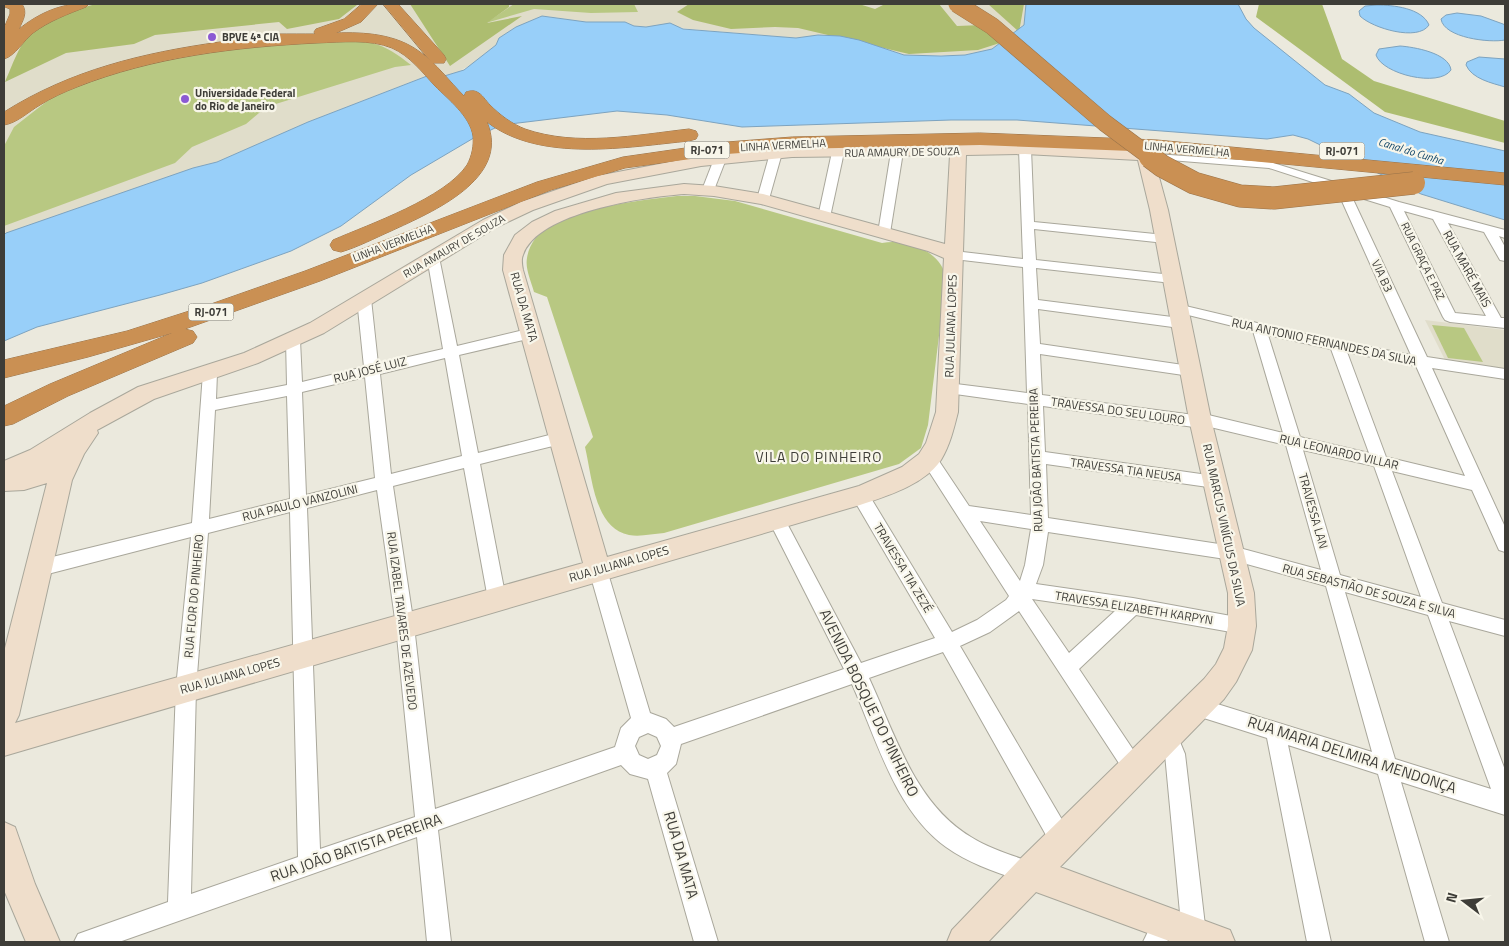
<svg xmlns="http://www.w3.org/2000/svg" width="1509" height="946" viewBox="0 0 1509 946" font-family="'Titillium Web',sans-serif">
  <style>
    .built { fill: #e0ddca }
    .green { fill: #b8c882 }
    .forest { fill: #adbd70 }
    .water { fill: #98cff9; stroke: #7da3bf }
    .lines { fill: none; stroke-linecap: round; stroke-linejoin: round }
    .street-casing { stroke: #a9a79b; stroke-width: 2 }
    .secondary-casing { stroke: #a9a79b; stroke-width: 2 }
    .highway-casing { stroke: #99734a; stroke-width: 1 }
    .street { fill: #fff; fill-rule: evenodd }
    .secondary { fill: #efdecb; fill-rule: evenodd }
    .highway { fill: #ca9053; fill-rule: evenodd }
    .highway-bridge-far1-casing { stroke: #99734a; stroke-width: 18; stroke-linecap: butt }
    .highway-bridge-casing { stroke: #99734a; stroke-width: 23; stroke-linecap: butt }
    .highway-bridge-far1 { stroke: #ca9053; stroke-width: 17 }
    .highway-bridge { stroke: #ca9053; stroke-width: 22 }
    .poi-dot { fill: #8b5ad3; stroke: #f8f6ea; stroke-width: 2 }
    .labels { text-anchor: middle; stroke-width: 4.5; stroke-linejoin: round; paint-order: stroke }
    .far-poi-label { font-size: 11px; font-weight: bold; fill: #3e3d38; stroke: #f8f6ea; text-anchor: start }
    .far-street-label { font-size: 11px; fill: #3e3d38; stroke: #f8f6ea }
    .shield { fill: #f8f6ea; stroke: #76746d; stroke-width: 1 }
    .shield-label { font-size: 11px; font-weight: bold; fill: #3e3d38 }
    .far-water-label { font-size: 11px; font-style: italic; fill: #114669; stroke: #f8f6ea }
    .street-label { font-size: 12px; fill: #3e3d38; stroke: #f8f6ea }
    .neighbourhood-label { font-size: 14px; letter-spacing: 1px; fill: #3e3d38; stroke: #f8f6ea }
    .near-street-label { font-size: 15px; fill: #3e3d38; stroke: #f8f6ea }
  </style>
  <rect width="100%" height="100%" fill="#ebe9dd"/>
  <g class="built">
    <path d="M4,4H1026L1024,25L992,49L965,55H904L859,40L840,36L818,35L796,38L690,29L678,27H646L634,26L625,22H586L545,16L516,27L499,38L496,45L472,64L456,73L441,77L426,76L308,122L217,162L193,168L4,235Z"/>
    <path d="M1425,320L1505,330V369L1445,360Z"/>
  </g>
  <g class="green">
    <path d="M514,4H634L638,12L591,13L534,9L486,23Z"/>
    <path d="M336,39C372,41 382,42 411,65L395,67L266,107L246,124L192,147L175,163L4,226V146L14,127L51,98L121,68L235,48Z"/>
    <path d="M677,196H695L735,201L882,243C907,238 942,251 946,279L928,425L921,448L899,464L664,533C652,534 640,537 629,535C594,528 592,476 585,447L593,437L547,297L534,292C531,281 525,269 527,258C529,244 538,233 550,225C573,209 647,199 677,196Z"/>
    <path d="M1432,325L1464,328L1483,362L1448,358Z"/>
  </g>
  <g class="forest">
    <path d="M96,4H357V5L339,19L287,29L279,22L155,35L134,44L66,53L5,82C10,71 18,48 26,39C44,21 71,10 96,4Z"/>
    <path d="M410,4H509V7L487,23L522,16L450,66Z"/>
    <path d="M689,4H859L875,9L885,4H939L957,26L982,25L1006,41L978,50L909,54L798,28L775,27L731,29L693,20L677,12Z"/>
    <path d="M988,4H1024L1019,32Z"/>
    <path d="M1259,4H1322L1342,59L1374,81L1505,121V143L1385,112L1256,17Z"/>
  </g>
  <g class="water">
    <path d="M1026,4H1238L1246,19L1254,28L1325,85L1349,94L1374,113L1420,132L1505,151V220L1421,194L1308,139L1293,135L1267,139L1017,120H951L742,127L667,115L617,111L510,124L495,128L472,139L411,175L341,226L291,251L202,283L160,295L37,327L4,341V235L6,233L193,168L217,162L308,122L427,76L441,77L464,70L496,45L499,38L516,27L542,16L586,22H625L634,26L646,27L670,23L683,29L796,38L818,35L840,36L859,40L904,55L941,56L965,55L992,49L1024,25Z"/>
    <path d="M1377,5C1393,5 1422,8 1429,25C1418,42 1372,28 1360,16L1359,11L1365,6Z"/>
    <path d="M1457,13L1481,16L1503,24L1505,25V40C1490,43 1444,38 1441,19L1446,15Z"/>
    <path d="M1400,46C1414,47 1449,53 1451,70C1439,88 1382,74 1376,55L1379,49Z"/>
    <path d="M1479,57L1505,59V87C1492,83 1472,79 1466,65L1467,62Z"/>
  </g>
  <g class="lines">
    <defs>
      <g id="street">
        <path d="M1025,146L1031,149L1034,222L1165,235L1171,239L1165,243L1034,229L1036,260L1172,275L1179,279L1172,283L1036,268L1038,300L1180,318L1185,320L1187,323L1185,326L1180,328L1038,309L1040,344L1190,366L1195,367L1197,371L1195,375L1190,376L1040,354L1042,395L1194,415L1200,413L1283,433L1253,331L1172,311L1170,308L1172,305L1177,304L1299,333L1411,355L1337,190L1269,168L1145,158L1139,155L1141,153L1270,162L1399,202L1505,230V238L1499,236L1505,247V261L1500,260L1484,232L1448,223L1501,318H1505V328L1450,322L1445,320L1443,317L1390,207L1351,195L1427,357L1505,369V379L1432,368L1505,527V552L1499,550L1472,490L1392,471L1442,603L1505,620V636L1449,621L1505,770V815L1401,782L1449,942H1425L1378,774L1288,745L1331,942H1307L1267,738L1191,714L1188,707L1191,700L1198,698L1372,752L1326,586L1232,560L1048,532L1043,565L1036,584L1133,598L1242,618L1249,620L1251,626L1249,632L1242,634L1136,615L1079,669L1142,763L1145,770L1142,777L1135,780L1128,777L1019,611L990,632L960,646L1071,835L1074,843L1071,851L1063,854L1055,851L943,652L869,678C895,734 915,804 971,837C991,850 1016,856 1038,865L1041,873L1038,881L1030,884C1002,874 971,865 946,847C895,810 877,740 852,684L681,744L676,764L667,773L718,942H694L648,779L630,774L621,765L438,830L451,942H427L417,837L119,942H74L78,934L168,902L176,688L191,537L40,576L34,573L31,568L34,563L40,560L192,523L203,373L205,369L210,368L215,369L217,373L216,399L287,385L286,340L288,337H298L300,340L302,382L364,367L357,299L359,296H369L371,299L378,364L443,349L427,257L433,253L439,257L457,346L532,328L537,330L539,333L537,336L532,338L459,355L478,453L561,432L567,434L569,438L567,442L561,444L480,464L506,599L503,605L497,607L491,605L488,599L464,468L393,486L414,626L435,809L615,747L621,728L631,718L589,570L592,565L598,562L604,565L607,570L650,713L666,719L674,727L844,669L768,519L770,514L776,512L782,514L861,663L935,638L854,500L852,495L854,490L860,488L866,490L952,632L977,620L1006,600L1009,596L921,459L923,455L929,453L935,455L969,506L1031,515L1028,404L948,393L943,392L941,388L943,384L948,383L1027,393L1023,267L954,259L948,255L954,251L1023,259L1019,149ZM1404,211L1433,219L1486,316L1455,313ZM1268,335L1331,349L1369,453L1300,437ZM1347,352L1416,366L1465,476L1386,457ZM445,358L462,456L391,474L380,374ZM365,377L375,478L306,495L302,392ZM287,396L290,499L209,519L215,410ZM1043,406L1201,428L1206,426L1286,445L1321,570L1232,546L1048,518L1046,464L1215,488L1221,487L1223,482L1221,477L1215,476L1045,452ZM1303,450L1374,466L1421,597L1340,575ZM377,490L396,626L415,817L320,849L307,508ZM290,512L298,857L191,894L196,688L208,533ZM980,521L1031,529L1025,565L1020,581ZM1345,592L1428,615L1491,789L1395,759ZM1032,599L1115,611L1069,653ZM648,733L657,737L661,746L657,755L648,759L639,755L635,746L639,737Z"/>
        <path d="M838,149L844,152L830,217L824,221L818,217L832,152Z"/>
        <path d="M897,149L903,152L890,233L884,237L878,233L891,152Z"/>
        <path d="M776,150L782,153L769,199L763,203L759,202L757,199L770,153Z"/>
        <path d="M720,156L726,159L714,190L708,194L704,193L702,190L714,159Z"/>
        <path d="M1168,727L1175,730L1185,754L1206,934L1202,942H1186L1182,934L1165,754L1158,737L1161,730Z"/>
        <path d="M1164,911L1172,915L1176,923L1167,942H1143L1156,915Z"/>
      </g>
      <g id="secondary">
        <path d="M1025,144L1145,150L1151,152L1153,155L1168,210L1211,419L1254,593L1256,626L1252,650L1236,682L1224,699L1060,867L1230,930L1235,942H1172L1036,892L988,942H947L952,930L1018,861L1204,679L1216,664L1224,648L1228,626V593L1189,419L1150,210L1138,160L1025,154L966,155L958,412C954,428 950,445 941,460C924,485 887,496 860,505L4,756V652L47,483L24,490L4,491V461L30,450L90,413L138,387L244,353L310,323L483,220L521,202L597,176L701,156L792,147ZM950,155L945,244L763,194L714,186L684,184L616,193L555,211L532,222L515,235L504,255L503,270L583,563L15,723L19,715L72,480L84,454L98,433L97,430L154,399L258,363L324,333L495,228L533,210L607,184L701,166L792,157ZM684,194L714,196L761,204L928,251L944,258L936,412L926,443L919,454L902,467L859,486L607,557L523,270C522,265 521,259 523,255C537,212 645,197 684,194Z"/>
        <path d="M4,822L15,827L35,884L60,942H26L4,890Z"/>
      </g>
      <g id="highway">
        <path d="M4,4H22C28,13 23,20 19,29C39,13 63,2 89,4L86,7C68,14 49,21 33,33C24,40 15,56 4,59V28L10,14V9L5,7Z"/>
        <path d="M362,4H378L361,22L336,33C365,32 396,34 420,52C436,63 450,82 464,96L466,92C470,91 473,90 477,92C482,94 486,101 490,105C500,115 512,124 525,129C577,147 636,135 689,129L696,131L698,135L696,139L689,141C628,147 540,163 487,122C511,179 432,212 391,231C375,238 358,247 341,252L333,250L330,245L333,240C370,224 445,198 467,165C472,156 474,145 473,136C470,116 448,99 435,86C422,72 410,56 392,48C370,39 342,42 317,43C236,47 153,57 77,87C64,92 51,98 40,105C28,112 17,123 4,125V112C71,70 142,53 220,42C239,40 258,35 277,34C290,34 303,34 315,34L314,32L316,29L344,19Z"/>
        <path d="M383,4H398L444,55L446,59L444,63H432Z"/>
        <path d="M980,133L1157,140L1505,173V185L1157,152L980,145L792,149L727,154L625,168L551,190L320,281L185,329L193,331L197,337L193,343L68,396L13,424L4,426V406L50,384L172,333L88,357L4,378V360L127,331L211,304L305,271L537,182L623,157L727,142L792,137Z"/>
      </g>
    </defs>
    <use href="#street" class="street-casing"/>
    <use href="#secondary" class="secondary-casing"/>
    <use href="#highway" class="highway-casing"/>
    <use href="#street" class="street"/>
    <use href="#secondary" class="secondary"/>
    <use href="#highway" class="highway"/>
    <defs>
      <path id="highway-bridge-far1" d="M957,4L992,26L1105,123L1152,158"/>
      <path id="highway-bridge" d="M1150,157L1162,166L1194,183L1240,196L1274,198L1414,183"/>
    </defs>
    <use href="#highway-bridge-far1" class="highway-bridge-far1-casing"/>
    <use href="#highway-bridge" class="highway-bridge-casing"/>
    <use href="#highway-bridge-far1" class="highway-bridge-far1"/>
    <use href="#highway-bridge" class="highway-bridge"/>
  </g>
  <g class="poi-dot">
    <circle cx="212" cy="37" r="5"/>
    <circle cx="185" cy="99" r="5"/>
  </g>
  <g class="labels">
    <g class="far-poi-label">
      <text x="222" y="41">BPVE 4ª CIA</text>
      <text x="195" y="97">Universidade Federal<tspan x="195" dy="13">do Rio de Janeiro</tspan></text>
    </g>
    <g class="far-street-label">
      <text transform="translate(783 145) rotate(-3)" y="4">LINHA VERMELHA</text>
      <text transform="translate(1187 149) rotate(5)" y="4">LINHA VERMELHA</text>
      <text transform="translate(902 152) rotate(-1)" y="4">RUA AMAURY DE SOUZA</text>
      <text transform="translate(393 243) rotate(-21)" y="4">LINHA VERMELHA</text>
      <text transform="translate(454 246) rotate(-30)" y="4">RUA AMAURY DE SOUZA</text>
      <text transform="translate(1423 261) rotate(64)" y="4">RUA GRAÇA E PAZ</text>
    </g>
    <g class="shield">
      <rect x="684.5" y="141.5" width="45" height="17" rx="4"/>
      <rect x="1319.5" y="142.5" width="45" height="17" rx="4"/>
      <rect x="188.5" y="303.5" width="45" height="17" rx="4"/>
    </g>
    <g class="shield-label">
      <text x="707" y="154">RJ-071</text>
      <text x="1342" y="155">RJ-071</text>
      <text x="211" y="316">RJ-071</text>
    </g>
    <g class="far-water-label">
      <text transform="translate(1411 151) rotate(17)" y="4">Canal do Cunha</text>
    </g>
    <g class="street-label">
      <text transform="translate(1467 269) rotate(61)" y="4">RUA MARÉ MAIS</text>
      <text transform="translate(1382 276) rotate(65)" y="4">VIA B3</text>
      <text transform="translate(524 307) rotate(74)" y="4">RUA DA MATA</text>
      <text transform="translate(951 326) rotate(-88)" y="4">RUA JULIANA LOPES</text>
      <text transform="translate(1324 342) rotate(12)" y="4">RUA ANTONIO FERNANDES DA SILVA</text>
      <text transform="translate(370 370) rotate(-14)" y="4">RUA JOSÉ LUIZ</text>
      <text transform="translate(1118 411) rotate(8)" y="4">TRAVESSA DO SEU LOURO</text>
      <text transform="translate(1339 452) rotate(13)" y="4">RUA LEONARDO VILLAR</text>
      <text transform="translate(1036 460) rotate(-92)" y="4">RUA JOÃO BATISTA PEREIRA</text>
      <text transform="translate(1126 470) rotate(8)" y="4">TRAVESSA TIA NEUSA</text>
      <text transform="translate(300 503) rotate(-14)" y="4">RUA PAULO VANZOLINI</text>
      <text transform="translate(1313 511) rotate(74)" y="4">TRAVESSA LAN</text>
      <text transform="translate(1224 525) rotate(78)" y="4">RUA MARCUS VINÍCIUS DA SILVA</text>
      <text transform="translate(619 564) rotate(-16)" y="4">RUA JULIANA LOPES</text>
      <text transform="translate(903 568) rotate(59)" y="4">TRAVESSA TIA ZEZÉ</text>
      <text transform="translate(1369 591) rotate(15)" y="4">RUA SEBASTIÃO DE SOUZA E SILVA</text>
      <text transform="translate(194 596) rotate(-85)" y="4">RUA FLOR DO PINHEIRO</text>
      <text transform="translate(1134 608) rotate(9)" y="4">TRAVESSA ELIZABETH KARPYN</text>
      <text transform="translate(402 621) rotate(83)" y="4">RUA IZABEL TAVARES DE AZEVEDO</text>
      <text transform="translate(230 676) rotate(-16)" y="4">RUA JULIANA LOPES</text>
    </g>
    <g class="neighbourhood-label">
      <text x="819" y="462">VILA DO PINHEIRO</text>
    </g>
    <g class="near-street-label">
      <text transform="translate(869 703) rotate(64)" y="5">AVENIDA BOSQUE DO PINHEIRO</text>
      <text transform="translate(1352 755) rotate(18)" y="5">RUA MARIA DELMIRA MENDONÇA</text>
      <text transform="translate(356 848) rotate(-19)" y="5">RUA JOÃO BATISTA PEREIRA</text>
      <text transform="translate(681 855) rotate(74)" y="5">RUA DA MATA</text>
    </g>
  </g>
  <rect width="1509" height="946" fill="none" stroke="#3e3d38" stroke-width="10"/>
  <g transform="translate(1464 901) rotate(286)" stroke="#f8f6ea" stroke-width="4" paint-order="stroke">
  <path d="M0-4L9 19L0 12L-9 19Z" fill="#3e3d38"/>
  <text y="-8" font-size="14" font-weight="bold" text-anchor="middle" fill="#3e3d38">N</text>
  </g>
</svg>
